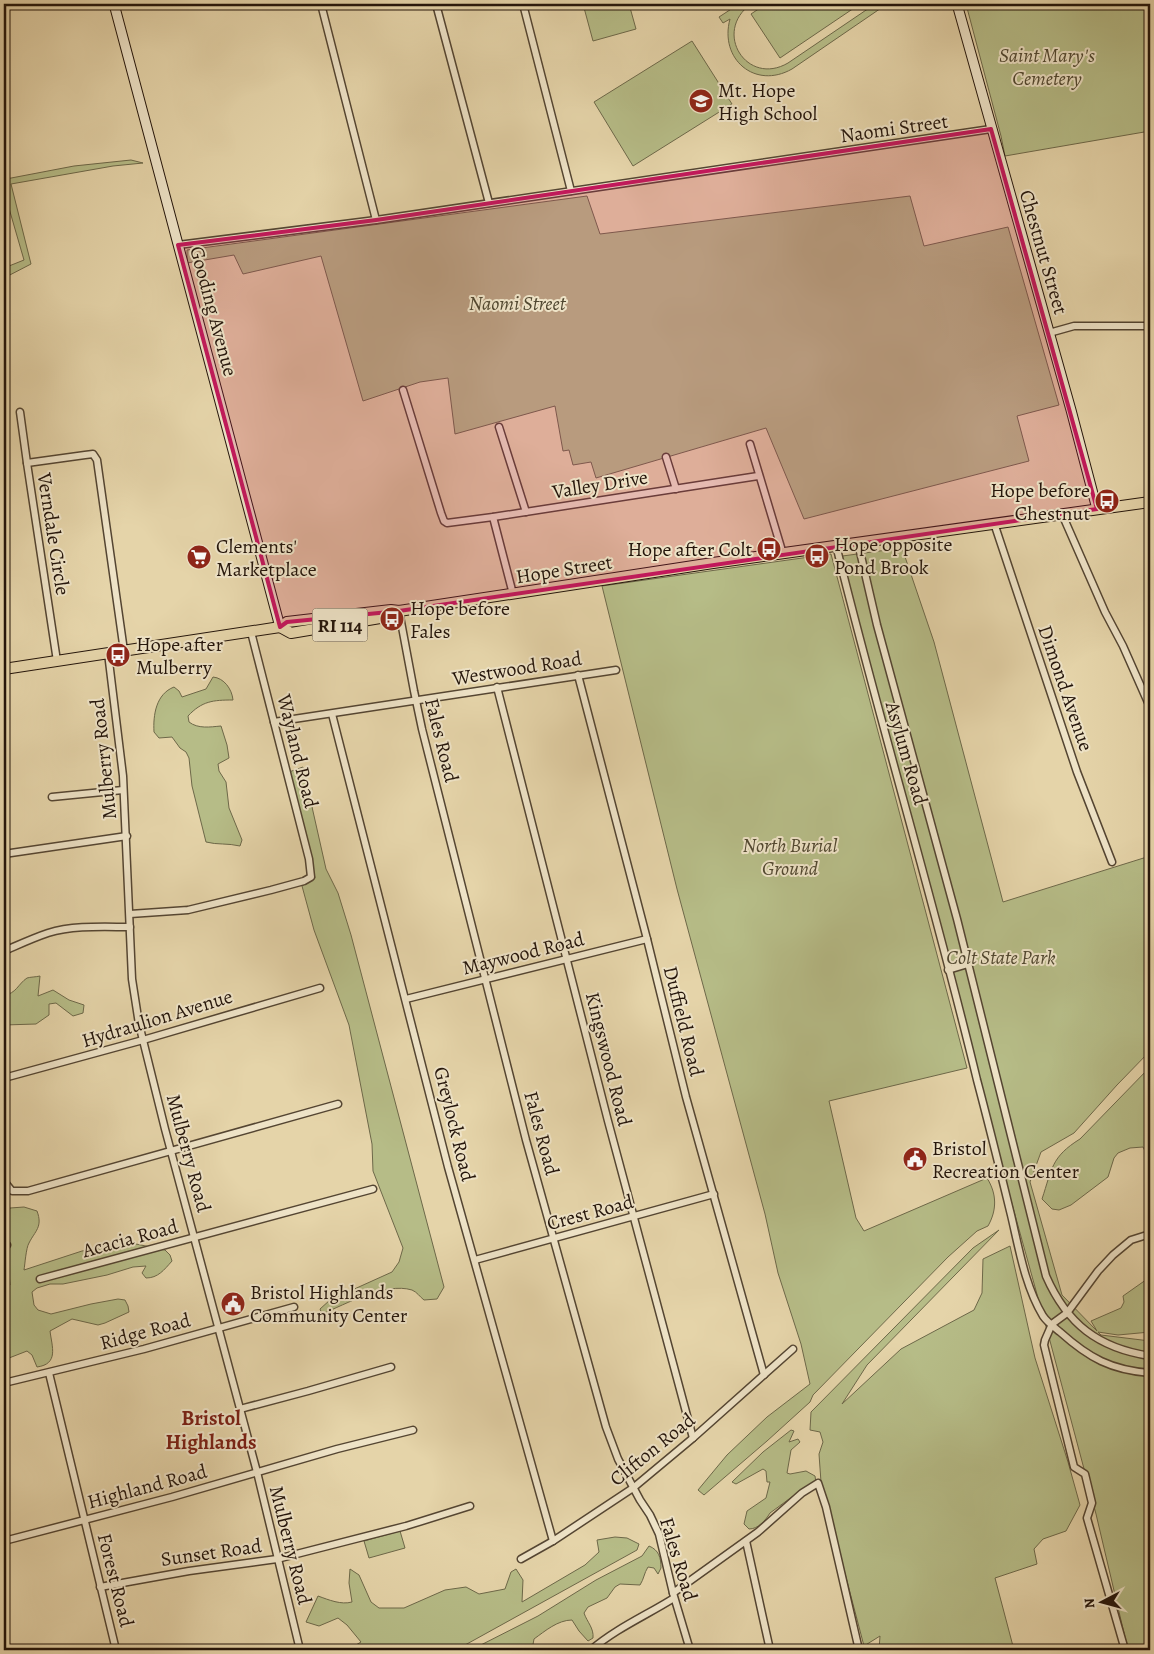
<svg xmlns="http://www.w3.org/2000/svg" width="1154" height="1654" viewBox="0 0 1154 1654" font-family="Alegreya,serif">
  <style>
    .green { fill: #b6bc87; stroke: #6d6849 }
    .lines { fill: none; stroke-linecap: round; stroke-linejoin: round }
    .street-casing { stroke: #544532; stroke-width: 9 }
    .secondary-casing { stroke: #24150b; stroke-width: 11 }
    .primary-casing { stroke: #24150b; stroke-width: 12 }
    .street { stroke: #eee3c7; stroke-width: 6 }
    .secondary { stroke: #eee3c7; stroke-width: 9 }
    .primary { stroke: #e5d4a9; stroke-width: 10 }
    .marked { fill: #c2185b; fill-opacity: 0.2; stroke: #c2185b; stroke-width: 4; stroke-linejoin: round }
    .labels { text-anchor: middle; stroke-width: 4; stroke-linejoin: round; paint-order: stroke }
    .shield { fill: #eee3c7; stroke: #615343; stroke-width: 1 }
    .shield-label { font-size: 19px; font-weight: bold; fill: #24150b }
    .park-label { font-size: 20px; font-style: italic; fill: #504730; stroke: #eee3c7 }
    .poi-label { font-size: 20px; fill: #24150b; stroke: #eee3c7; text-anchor: start }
    .street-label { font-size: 20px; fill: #24150b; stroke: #eee3c7 }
    .neighbourhood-label { font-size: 21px; font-weight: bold; fill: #7a1f14; stroke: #eee3c7 }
  </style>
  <rect width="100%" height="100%" fill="#e5d4a9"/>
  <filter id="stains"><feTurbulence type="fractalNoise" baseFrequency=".004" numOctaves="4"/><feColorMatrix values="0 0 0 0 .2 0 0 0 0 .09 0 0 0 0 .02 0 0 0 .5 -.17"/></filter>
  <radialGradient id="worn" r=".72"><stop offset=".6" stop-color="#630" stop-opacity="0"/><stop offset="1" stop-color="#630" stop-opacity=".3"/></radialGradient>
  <g class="green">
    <path d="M583,4H629L636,29L593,41Z"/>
    <path d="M739,4H751C712,32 747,87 788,63L875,4H887L792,69C755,90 719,59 730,19L723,23L719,17Z"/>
    <path d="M766,4H860L780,58L751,14Z"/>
    <path d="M966,4H1150V131L1005,156L1001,136Z"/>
    <path d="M692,41L732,104L633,166L594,102Z"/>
    <path d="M131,160L143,163L113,166L11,184L31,264L4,278V268L24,260L4,191V181L6,179L74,166Z"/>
    <path d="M587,196L600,234L910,196L924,246L1008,227L1059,405L1017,416L1029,461L804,519L766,428L596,478L591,462L573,465L569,450L563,451L555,406L455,434L448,378L420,382L363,401L321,256L243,274L234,255L187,263V250Z"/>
    <path d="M902,548L934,642L1003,902L1150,856V1051L1117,1085L1074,1133L1041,1152L1030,1182L1062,1295L1097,1331L1091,1321L1121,1308L1124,1302L1123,1296L1150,1277V1332L1118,1335L1098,1332L1101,1335L1150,1341V1650H1128L1096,1514L1050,1341L977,1078L917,846L835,557Z"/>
    <path d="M831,554L967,1068L829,1101L856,1218L864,1231L987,1178C997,1194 997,1210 988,1226L977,1231L948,1257L813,1395L810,1402L767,1441L704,1495L698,1490L727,1455L767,1417L810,1384L801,1344L778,1273L765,1214L677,889L602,586Z"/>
    <path d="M213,677C224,678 232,689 233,700C213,700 202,701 188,716L189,722C198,729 210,727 221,726L227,745L229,758L218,764L219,771L226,782L229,808L242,840L240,846C228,843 217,845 206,842L192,786L189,758L186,752L180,748L172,737L159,738L154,732C153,715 156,694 174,687L179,691L182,697L206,689Z"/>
    <path d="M303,767L326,869L338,893L351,935L444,1287L437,1299L424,1300C420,1297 417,1292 412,1290C385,1282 346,1304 322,1314L320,1309L330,1300L392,1272L399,1262L403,1248L373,1171L372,1144L349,1025L314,930L302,886L315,878L289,772Z"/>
    <path d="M40,976L38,996L53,990L69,1000L84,1005L83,1013L73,1016L56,1003L49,1004V1015L36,1024L4,1025V995C16,994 18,984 27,978C30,977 36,977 40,976Z"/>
    <path d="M1150,1067V1190L1148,1186L1146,1153L1143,1147L1130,1148L1118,1153L1114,1158L1108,1177L1071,1205L1059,1210L1052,1209L1042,1199C1052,1169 1051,1157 1080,1139Z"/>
    <path d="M24,1207L37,1211C43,1227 35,1231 29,1243C26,1248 25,1264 24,1270L82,1251L136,1244L165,1250L170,1255L172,1261C164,1270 158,1278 146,1278L142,1273L146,1266L133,1267L107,1275L63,1284H50L37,1288L32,1292L34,1305L38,1310L51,1314L91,1304L118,1299L125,1300L128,1306L129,1312L105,1323L98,1325L72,1319L50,1331C52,1347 59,1364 37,1367L32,1355L27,1351L9,1358H4V1290L10,1285L7,1248L9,1234L7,1215L10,1208Z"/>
    <path d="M999,1230L867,1365L842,1404L901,1349L974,1310L982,1293L983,1259L1010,1246L1035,1358L1068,1462L1080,1505L1066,1531L1043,1539L1034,1549L1037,1564L995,1578L1014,1650H879L880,1636L864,1646L821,1482L819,1454L823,1442L820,1432L810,1430L811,1412L973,1248Z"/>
    <path d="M791,1430L794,1431L789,1442L798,1439L800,1442L791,1450L787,1473L790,1474L806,1471L815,1476L816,1483L804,1488L770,1513C765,1521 758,1529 749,1529L744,1524L747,1511L766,1498L770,1482H767L766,1471L763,1469L736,1484L732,1482L763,1452Z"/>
    <path d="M400,1531L405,1548L369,1558L364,1541Z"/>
    <path d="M615,1537L627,1538L639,1544L637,1550L456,1650H337L349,1649L361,1642L347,1625L338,1618L319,1626L306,1622L318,1596C329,1600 341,1605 352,1602L349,1583L350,1569L359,1575L371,1602L379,1608H404L445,1590L466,1587L479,1594L505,1589L511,1572L516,1569L523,1580L522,1602L585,1565L599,1552L597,1540Z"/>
    <path d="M649,1546C659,1550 661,1558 661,1568L658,1574L654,1568L648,1567C644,1573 644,1579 640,1585L620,1584L615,1587L607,1598L588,1607L584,1613C587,1622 594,1628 593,1638L588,1641L579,1631L572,1620C558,1620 545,1631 534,1639L532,1650H471L538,1616L596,1580L642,1556Z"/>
  </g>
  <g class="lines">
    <defs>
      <g id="street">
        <path d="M321,4L376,220"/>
        <path d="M436,4L489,203"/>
        <path d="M523,4L571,191"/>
        <path d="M178,245L376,220L991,129"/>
        <path d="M1049,333L1074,326H1150"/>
        <path d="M403,390L441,513L444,521L447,523L493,517L758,476"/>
        <path d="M20,412L27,463L57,661"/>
        <path d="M499,427L526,512"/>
        <path d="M750,444L783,554"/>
        <path d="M666,457L676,489"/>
        <path d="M27,463L85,455L93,454L97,460L124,651"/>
        <path d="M1062,514L1105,612L1123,646L1150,707"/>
        <path d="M493,517L513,594"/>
        <path d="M994,523L1077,772L1112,862"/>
        <path d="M858,543L877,625L957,919L1046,1276C1067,1324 1098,1348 1150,1356"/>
        <path d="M836,545C880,724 934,901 977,1080C989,1125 1000,1170 1011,1215C1019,1249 1025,1286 1043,1316C1047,1322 1054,1327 1060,1332C1089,1358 1111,1370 1150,1373"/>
        <path d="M399,611L414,691L422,729L526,1140L606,1427L618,1459L640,1500L650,1515L659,1534L673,1593L690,1650"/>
        <path d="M108,653L123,776L132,979L139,1024L165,1129L257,1472L300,1650"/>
        <path d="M578,675L647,939L686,1097L764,1375"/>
        <path d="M497,687L608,1121L693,1438"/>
        <path d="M332,714L448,1167L553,1541"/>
        <path d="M274,722L616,670"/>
        <path d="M52,797L123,790"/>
        <path d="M4,854L127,836"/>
        <path d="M130,914L188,910L271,890L304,881L311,877L309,859L251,632"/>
        <path d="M4,951C18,945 33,938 48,933C74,925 104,927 130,927"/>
        <path d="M948,970L968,964"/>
        <path d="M406,999L647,939"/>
        <path d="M4,1078L143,1040L320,988"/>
        <path d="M4,1181L12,1191H28L338,1104"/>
        <path d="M4,1246L7,1245"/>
        <path d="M475,1260L714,1194"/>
        <path d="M40,1279L373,1189"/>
        <path d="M49,1373L116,1650"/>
        <path d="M4,1383L144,1349L294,1307"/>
        <path d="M240,1409L308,1391L391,1367"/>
        <path d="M4,1541L172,1497L337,1449L413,1430"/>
        <path d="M746,1541L770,1650"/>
        <path d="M521,1559L553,1541L633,1488L693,1438L793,1349"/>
        <path d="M100,1587L189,1571L277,1559L406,1526L470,1506"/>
        <path d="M673,1593L758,1532L802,1493L818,1483L826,1507L859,1650"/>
        <path d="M591,1650C615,1629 647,1615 674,1598"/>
        <path d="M1125,1650L1087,1518L1092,1503L1085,1474L1074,1467L1044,1345L1045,1340L1052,1324L1067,1313L1098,1271L1113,1255L1131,1240L1150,1234"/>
      </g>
      <g id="secondary">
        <path d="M114,4L280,627"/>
        <path d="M957,4L1071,410L1097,509"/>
      </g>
      <g id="primary">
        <path d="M280,627L291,633L392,616L396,614"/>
        <path d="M4,669L280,627L287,622L391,610L399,611L713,563L1150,502"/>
      </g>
    </defs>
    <use href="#street" class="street-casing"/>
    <use href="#secondary" class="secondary-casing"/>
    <use href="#primary" class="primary-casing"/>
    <use href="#street" class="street"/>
    <use href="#secondary" class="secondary"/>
    <use href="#primary" class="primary"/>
  </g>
  <path class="marked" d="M991,129L1097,509L399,611L287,622L280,627L178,245L376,220Z"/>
  <defs>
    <symbol id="school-disc" viewBox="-11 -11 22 22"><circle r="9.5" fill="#8f2418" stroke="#eee3c7"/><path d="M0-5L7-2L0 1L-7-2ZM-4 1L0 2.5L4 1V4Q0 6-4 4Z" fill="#fff"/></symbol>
    <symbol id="bus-disc" viewBox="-11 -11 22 22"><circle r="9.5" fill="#8f2418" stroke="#eee3c7"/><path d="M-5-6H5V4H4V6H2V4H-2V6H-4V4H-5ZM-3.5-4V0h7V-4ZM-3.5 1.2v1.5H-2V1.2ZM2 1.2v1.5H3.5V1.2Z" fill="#fff"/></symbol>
    <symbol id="supermarket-disc" viewBox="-11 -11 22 22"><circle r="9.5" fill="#8f2418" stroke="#eee3c7"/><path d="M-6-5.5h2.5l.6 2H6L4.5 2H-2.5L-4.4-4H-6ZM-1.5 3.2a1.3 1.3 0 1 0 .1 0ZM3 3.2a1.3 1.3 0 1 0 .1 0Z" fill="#fff"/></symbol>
    <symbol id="civic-disc" viewBox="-11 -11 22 22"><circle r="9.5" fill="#8f2418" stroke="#eee3c7"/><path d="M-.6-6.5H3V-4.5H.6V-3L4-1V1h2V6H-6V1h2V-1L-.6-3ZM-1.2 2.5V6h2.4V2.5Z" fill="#fff"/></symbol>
  </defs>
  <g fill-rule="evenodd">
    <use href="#school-disc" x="687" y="87" width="28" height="28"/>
    <use href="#bus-disc" x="1093" y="487" width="28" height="28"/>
    <use href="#bus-disc" x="755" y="535" width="28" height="28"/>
    <use href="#bus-disc" x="803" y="542" width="28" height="28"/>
    <use href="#supermarket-disc" x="185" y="543" width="28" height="28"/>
    <use href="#bus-disc" x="378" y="605" width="28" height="28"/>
    <use href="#bus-disc" x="104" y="641" width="28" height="28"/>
    <use href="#civic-disc" x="901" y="1145" width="28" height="28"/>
    <use href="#civic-disc" x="219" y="1290" width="28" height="28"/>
  </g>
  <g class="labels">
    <rect class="shield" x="312.5" y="608.5" width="55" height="33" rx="4"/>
    <g class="shield-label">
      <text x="340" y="632">RI 114</text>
    </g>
    <g class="park-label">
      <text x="1047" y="62">Saint Mary's<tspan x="1047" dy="23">Cemetery</tspan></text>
      <text x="517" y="310">Naomi Street</text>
      <text x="790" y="852">North Burial<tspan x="790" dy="23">Ground</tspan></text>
      <text x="1001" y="964">Colt State Park</text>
    </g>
    <g class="poi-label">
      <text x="718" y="97">Mt. Hope<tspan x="718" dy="23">High School</tspan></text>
      <text x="1090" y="497" text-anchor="end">Hope before<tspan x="1090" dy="23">Chestnut</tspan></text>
      <text x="834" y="551">Hope opposite<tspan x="834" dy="23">Pond Brook</tspan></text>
      <text x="216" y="553">Clements'<tspan x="216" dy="23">Marketplace</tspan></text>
      <text x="752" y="556" text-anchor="end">Hope after Colt</text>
      <text x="410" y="615">Hope before<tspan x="410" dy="23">Fales</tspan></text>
      <text x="136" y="651">Hope after<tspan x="136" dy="23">Mulberry</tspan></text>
      <text x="932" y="1155">Bristol<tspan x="932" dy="23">Recreation Center</tspan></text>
      <text x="250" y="1299">Bristol Highlands<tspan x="250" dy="23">Community Center</tspan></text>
    </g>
    <g class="street-label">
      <text transform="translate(894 128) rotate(-8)" y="7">Naomi Street</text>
      <text transform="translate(1044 252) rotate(74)" y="7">Chestnut Street</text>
      <text transform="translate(214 311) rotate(75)" y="7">Gooding Avenue</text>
      <text transform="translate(600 484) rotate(-9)" y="7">Valley Drive</text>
      <text transform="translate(54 534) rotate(81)" y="7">Verndale Circle</text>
      <text transform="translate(564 569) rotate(-9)" y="7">Hope Street</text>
      <text transform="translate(517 668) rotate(-9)" y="7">Westwood Road</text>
      <text transform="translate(1066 688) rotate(71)" y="7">Dimond Avenue</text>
      <text transform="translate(442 740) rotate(76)" y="7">Fales Road</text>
      <text transform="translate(298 751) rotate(76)" y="7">Wayland Road</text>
      <text transform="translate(907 753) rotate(74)" y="7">Asylum Road</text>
      <text transform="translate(103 759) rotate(-96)" y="7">Mulberry Road</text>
      <text transform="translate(523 953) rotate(-14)" y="7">Maywood Road</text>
      <text transform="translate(157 1018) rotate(-17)" y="7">Hydraulion Avenue</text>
      <text transform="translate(684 1021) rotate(76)" y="7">Duffield Road</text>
      <text transform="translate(609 1059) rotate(76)" y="7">Kingswood Road</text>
      <text transform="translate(455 1124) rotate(76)" y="7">Greylock Road</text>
      <text transform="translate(542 1133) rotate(75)" y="7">Fales Road</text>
      <text transform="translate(189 1153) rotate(75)" y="7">Mulberry Road</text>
      <text transform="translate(590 1212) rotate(-15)" y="7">Crest Road</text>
      <text transform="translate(130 1238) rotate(-15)" y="7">Acacia Road</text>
      <text transform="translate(145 1331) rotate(-15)" y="7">Ridge Road</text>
      <text transform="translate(652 1449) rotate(-39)" y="7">Clifton Road</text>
      <text transform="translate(147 1486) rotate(-15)" y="7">Highland Road</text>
      <text transform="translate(291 1545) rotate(76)" y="7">Mulberry Road</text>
      <text transform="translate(211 1552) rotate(-8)" y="7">Sunset Road</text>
      <text transform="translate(679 1559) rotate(73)" y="7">Fales Road</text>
      <text transform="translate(116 1580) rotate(76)" y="7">Forest Road</text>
    </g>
    <g class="neighbourhood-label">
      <text x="211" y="1425">Bristol<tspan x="211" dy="24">Highlands</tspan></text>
    </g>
  </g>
  <rect width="1154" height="1654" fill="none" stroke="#e5d4a9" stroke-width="20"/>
  <rect x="5" y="5" width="1144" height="1644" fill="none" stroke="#24150b" stroke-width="2.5"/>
  <rect x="10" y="10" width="1134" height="1634" fill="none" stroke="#24150b"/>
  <g transform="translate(1102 1602) rotate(264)" stroke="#eee3c7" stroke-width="4" paint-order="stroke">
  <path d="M0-4L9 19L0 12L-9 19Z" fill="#24150b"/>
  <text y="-8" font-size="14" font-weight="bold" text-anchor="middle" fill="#24150b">N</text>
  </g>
  <rect width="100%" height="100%" filter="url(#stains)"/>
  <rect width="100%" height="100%" fill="url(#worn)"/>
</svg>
